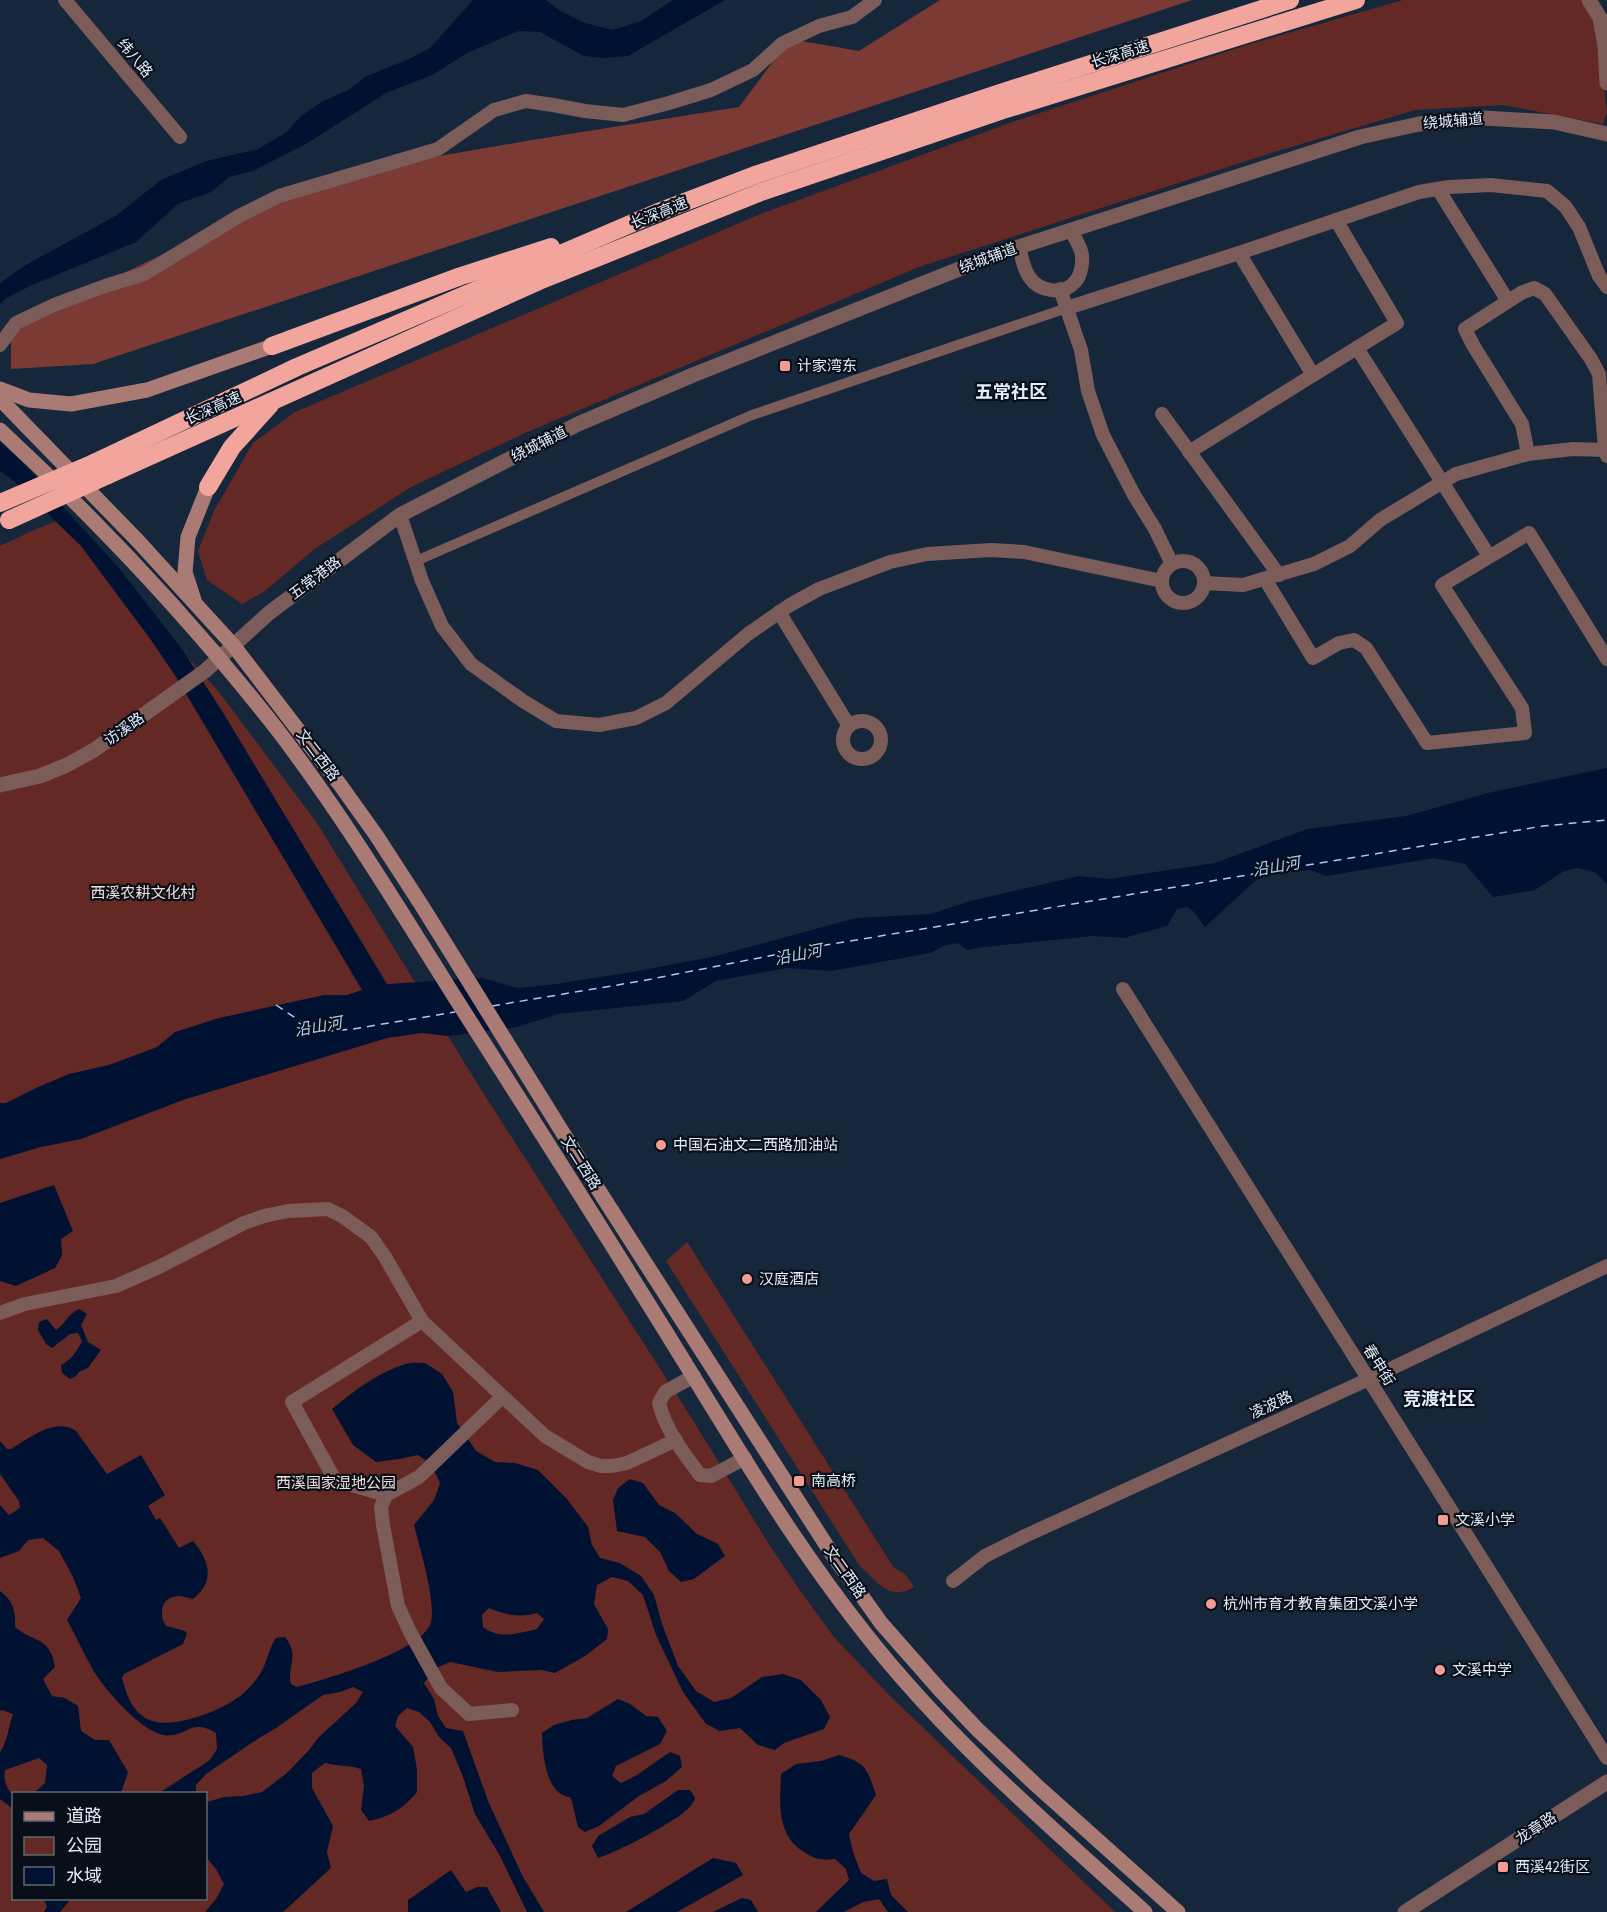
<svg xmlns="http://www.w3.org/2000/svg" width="1607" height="1912" viewBox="0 0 1607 1912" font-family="'Source Sans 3','Noto Sans SC',sans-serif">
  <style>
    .green { fill: #652925; fill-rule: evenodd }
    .forest { fill: #7b3a34 }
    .water { fill: #001132; fill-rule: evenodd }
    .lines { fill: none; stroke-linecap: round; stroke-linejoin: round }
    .ferry { stroke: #a9cbf7; stroke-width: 1.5; stroke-dasharray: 8 6; stroke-linecap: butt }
    .pedestrian { stroke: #7b5c58; stroke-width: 10 }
    .minor { stroke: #7b5c58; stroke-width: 14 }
    .tertiary { stroke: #7b5c58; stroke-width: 15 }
    .secondary { stroke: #aa7a74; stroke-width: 15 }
    .motorway { stroke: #f1a59c; stroke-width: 18 }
    .motorway-bridge { stroke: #f1a59c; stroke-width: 18 }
    .poi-dot { fill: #f59c92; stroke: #080f18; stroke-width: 2 }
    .labels { text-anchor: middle; stroke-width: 4.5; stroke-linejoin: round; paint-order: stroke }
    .street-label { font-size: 15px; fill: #e2ecfa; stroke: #080f18 }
    .poi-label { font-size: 15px; fill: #e2ecfa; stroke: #080f18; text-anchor: start }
    .park-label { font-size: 15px; fill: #f3ddda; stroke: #080f18 }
    .water-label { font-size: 16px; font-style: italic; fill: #a9cbf7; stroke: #080f18 }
    .quarter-label { font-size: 18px; font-weight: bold; fill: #e2ecfa; stroke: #080f18 }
  </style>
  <rect width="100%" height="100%" fill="#17273b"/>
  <g class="green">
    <path d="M1403,0H1584L1595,21L1607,112L1603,124L1503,105L1415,110L1271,153L919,267L525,433L411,487L316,548L265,591L242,604L207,580L198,551L214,511L253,443L295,412L763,213L1015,121L1250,44Z"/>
    <path d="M63,519L219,692L317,823L475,1080L689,1414L770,1546L801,1592L834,1637L889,1695L1115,1912H0V546L36,529ZM14,1794H206V1898H14Z"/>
    <path d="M687,1242L894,1568L905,1574L914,1587C889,1602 877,1581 859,1565L666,1261Z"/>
  </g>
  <path class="forest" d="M940,0H1192L93,364L11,369V328L231,221L382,166L532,140L739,107L790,39L859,51Z"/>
  <g class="water">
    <path d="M473,0H546L559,10L585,23L613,30L641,21L673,0H725L628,56L605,58L584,56L540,32L519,31L469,52L432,75L386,93L306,144L253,171L229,177L211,192L178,204L136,242L30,286L5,299L0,304V283L24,266L117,215L161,180L206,161L258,149L287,132L300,117L321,102L350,89L365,77L409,59L430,48Z"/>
    <path d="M0,442L26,466L119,568L182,649L222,711L387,984L483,978L517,988L556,984L632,972L712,957L856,918L931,914L970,901L1079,876L1109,879L1215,863L1307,829L1406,816L1492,792L1607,768V884L1595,872L1577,868L1564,871L1535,890L1493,897L1465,864L1434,858L1326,876L1311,870L1274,873L1255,881L1205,927L1193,911L1187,907L1177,909L1167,926L1124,938L1093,936L983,947L967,950L958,943L943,946L930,953L831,971L787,968L716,981L683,1001L558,1014L517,1027L448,1036L422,1033L387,1038L183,1100L81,1139L41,1147L0,1159V1103H6L36,1088L69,1074L109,1065L157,1047L175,1032L219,1018L324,995H347L362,990L176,677L151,640L81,546L14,481L0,471Z"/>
    <path d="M54,1185L73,1231L61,1239L62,1255L55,1268L16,1286L0,1281V1203Z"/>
    <path d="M79,1309L87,1314L81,1325L88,1342L101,1350L88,1368L79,1372L76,1376L70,1379L62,1373L61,1365C72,1359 77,1351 82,1341L78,1333L70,1334L52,1348L46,1344L38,1330L39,1322L47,1319L56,1330C66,1324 66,1315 79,1309Z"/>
    <path d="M425,1363L442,1374L453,1392L457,1423L476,1451L495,1462L515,1463L538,1470L567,1499L588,1527L592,1545L600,1558L620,1563L641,1576L654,1595L662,1624L678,1666L696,1691L714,1702L731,1698L762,1677L783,1674L801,1680L821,1700L830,1717L824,1729L784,1743L775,1750L758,1745L740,1728L720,1731L706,1724L683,1692L656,1635L643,1595L628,1581L612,1577L597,1585L594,1604L608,1629L607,1639L585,1656L555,1673L541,1670L498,1672L450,1662L436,1668L424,1683L434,1699L438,1716L446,1728L463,1731L488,1801L522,1875L544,1912H527L500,1856L475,1814L463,1777L451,1748L439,1737L430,1722L419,1712L407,1708L398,1716L395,1726L413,1747L417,1769V1792C404,1808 390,1817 369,1821L361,1810L364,1786L361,1769C349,1765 337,1766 325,1763L312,1773V1788L333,1826L327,1852L331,1868L283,1912H205L216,1899L224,1884L216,1869L206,1857V1802H207L224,1797L243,1796L262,1792L287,1773L310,1749L318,1738L356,1703L363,1692L353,1687L340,1692L323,1695L276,1728L259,1738L206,1774L196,1785V1793H159L210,1760L217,1749L216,1733C189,1717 187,1739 163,1735C141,1731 104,1689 93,1670C84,1654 76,1636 67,1620L81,1598L73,1577L59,1551L43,1538L28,1540L19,1551L0,1558V1505L9,1515L20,1508L19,1501L0,1474V1441L7,1449H11C30,1438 55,1417 76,1431L107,1474L141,1455L165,1495L148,1506L156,1520L160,1518L179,1548L193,1541C209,1560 216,1581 193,1599C188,1598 183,1596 178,1596C161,1597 158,1614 166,1626L185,1631L187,1634L183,1644L124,1674L122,1678C126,1693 131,1709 145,1718C168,1733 229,1709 247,1690C252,1685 258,1678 261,1672C268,1661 268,1649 276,1638L285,1637C301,1658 286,1666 291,1684L297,1687C326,1679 417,1653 430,1625C438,1606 419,1546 414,1525L434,1500L440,1483L431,1464L418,1455L399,1459L376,1462L353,1445L332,1409C354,1391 378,1372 406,1364C412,1362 419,1363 425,1363ZM489,1608C506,1615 520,1618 537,1613L544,1619L537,1629C519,1633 499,1640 483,1627L482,1615Z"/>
    <path d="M630,1479L643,1483L659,1505L675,1513L697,1534L718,1544L725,1556L694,1579L681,1582L669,1571L660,1552L645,1537L617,1531L613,1500L618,1488Z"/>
    <path d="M0,1591C13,1600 16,1612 15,1627C34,1643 50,1636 55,1667L43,1679L52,1696L65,1698L78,1706L81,1731L95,1740H109L128,1772L121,1793H34L45,1783L47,1765L39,1758L5,1770C3,1780 6,1787 13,1796V1809L0,1799V1752C7,1743 9,1725 13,1714L2,1710L0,1711Z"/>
    <path d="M618,1699L630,1704L646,1716L658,1717L667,1731L660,1744L616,1766L612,1776L621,1783L637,1775L670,1752L680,1756L682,1767L666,1781L639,1796L599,1826L585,1832L578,1827L571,1798C566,1796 561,1795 557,1791C545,1779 542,1749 542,1733L554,1725L572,1720L587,1718Z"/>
    <path d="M839,1755C867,1763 867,1769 876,1795L849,1834L853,1852L861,1873L874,1881L887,1879L891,1895L908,1912H888L879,1899L863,1902L844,1912H816L849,1880L846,1869L835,1859C820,1860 817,1860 804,1852C776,1835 780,1803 781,1774L796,1764L821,1761Z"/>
    <path d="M678,1790H690L695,1798C694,1801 692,1804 690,1807C677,1821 618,1852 598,1858L592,1846L598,1836L630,1817L644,1814Z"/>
    <path d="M713,1858L736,1863L743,1875L677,1912H626Z"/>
    <path d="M451,1870L466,1892L477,1887H487L501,1912H408V1900Z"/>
    <path d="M742,1898L751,1900L758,1912H713Z"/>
    <path d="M44,1899V1898L71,1899L60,1912H44L47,1907Z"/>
  </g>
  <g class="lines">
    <g class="ferry">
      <path d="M276,1005L300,1021L318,1029L330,1031L353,1029L455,1012"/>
      <path d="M492,1006L641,981L820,946L1543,826L1607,820"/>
    </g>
    <path class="pedestrian" d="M416,561L752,415L1067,308"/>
    <g class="minor">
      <path d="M65,0L180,137"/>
      <path d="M1438,189L1508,301"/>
      <path d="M1019,247C1022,257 1023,269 1030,278C1039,291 1063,296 1075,282C1081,276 1084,260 1081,251C1079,244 1074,237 1071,230"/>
      <path d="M1239,253L1313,375"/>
      <path d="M1060,289L1081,350L1088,391L1103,435L1134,495L1155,529L1172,564"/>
      <path d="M1067,308L1239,253L1419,192L1449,187L1491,185L1547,191L1565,206L1579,227L1599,276L1607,287"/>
      <path d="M0,345L16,323L54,305L105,286L144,274L239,216L279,196L438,149L494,110L526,101L553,105L585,111L623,115L669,103L711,90L753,70L783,43L819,26L852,17L875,0"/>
      <path d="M1357,348L1489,556"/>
      <path d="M1162,414L1279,575"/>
      <path d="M1189,452L1397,323L1336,220"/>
      <path d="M1528,454L1522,424L1473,345L1465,329L1521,293L1534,288L1545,294L1591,359L1599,374L1605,450L1607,456"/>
      <path d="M400,515L422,581L442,626L471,664L523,701L556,721L599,725L636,718L666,703L748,634L790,605L819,589L890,562L927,554L991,550L1024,552L1162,581"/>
      <circle cx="1183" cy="582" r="21"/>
      <path d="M1265,579L1313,658L1339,643L1354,640L1366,648L1427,743L1525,733L1522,708L1442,585L1529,533L1607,659"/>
      <path d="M1204,583L1243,585L1314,564L1350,546L1380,520L1456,474L1528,454L1573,449L1607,450"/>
      <path d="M779,612L849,726"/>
      <circle cx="862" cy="740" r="19"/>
      <path d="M1123,989L1607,1758"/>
      <path d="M0,1313L25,1304L116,1286L159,1267L244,1223L264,1216L288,1211L328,1209L342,1216L371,1237L385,1257L422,1321L545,1436L588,1462L601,1466H612L627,1463L676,1440"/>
      <path d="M694,1376L665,1392L659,1403C665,1429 684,1454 700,1475L711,1476L745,1458"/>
      <path d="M502,1397L419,1477L386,1495L381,1507L383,1525L398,1606L410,1632L441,1688L469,1714L512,1710"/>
      <path d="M386,1495L335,1480L292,1402L422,1321"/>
      <path d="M953,1581L985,1556L1025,1536L1369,1379L1607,1266"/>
    </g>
    <g class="tertiary">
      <path d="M1589,0L1600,18L1605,46L1607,83"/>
      <path d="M0,785L40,776L67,765L94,750L205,671L269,613L400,515L578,424L693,375L997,254L1360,137L1419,124L1483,118L1554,122L1607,134"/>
      <path d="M1405,1912L1607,1782"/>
    </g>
    <g class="secondary">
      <path d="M0,389L29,400L71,404L147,390L272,346"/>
      <path d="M0,399L138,541L233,645L341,786L376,835L422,906L594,1183L832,1554L881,1623L940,1690L977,1729L1036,1785L1178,1912"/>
      <path d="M0,430C99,522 193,622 276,728C339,810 394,900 449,988C513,1089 578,1190 641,1292C713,1406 780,1526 864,1632C945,1736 1047,1824 1145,1912"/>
      <path d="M194,600L185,572L188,537L208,487"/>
    </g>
    <g class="motorway">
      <path d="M272,346L461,276L551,247"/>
      <path d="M94,463L297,367L656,213L758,174L997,94L1290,0"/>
      <path d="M108,475L539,281L761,192L1003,110L1356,0"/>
      <path d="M208,487L232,447L270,405"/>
    </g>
    <g class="motorway-bridge">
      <path d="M0,503L94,463"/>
      <path d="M9,520L108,475"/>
    </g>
  </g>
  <g class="poi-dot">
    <rect x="779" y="360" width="12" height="12" rx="3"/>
    <circle cx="661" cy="1145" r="6"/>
    <circle cx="747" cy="1279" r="6"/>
    <rect x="793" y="1475" width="12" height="12" rx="3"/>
    <rect x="1437" y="1514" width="12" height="12" rx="3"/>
    <circle cx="1211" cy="1604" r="6"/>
    <circle cx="1440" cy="1670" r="6"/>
    <rect x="1497" y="1861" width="12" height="12" rx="3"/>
  </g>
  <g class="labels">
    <g class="street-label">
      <text transform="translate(1120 54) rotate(-17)" y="5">长深高速</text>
      <text transform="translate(135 58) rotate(50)" y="5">纬八路</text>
      <text transform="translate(1453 121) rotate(-5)" y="5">绕城辅道</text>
      <text transform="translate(659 213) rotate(-22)" y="5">长深高速</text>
      <text transform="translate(988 258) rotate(-20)" y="5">绕城辅道</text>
      <text transform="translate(213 408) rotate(-24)" y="5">长深高速</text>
      <text transform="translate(539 444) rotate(-27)" y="5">绕城辅道</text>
      <text transform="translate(315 578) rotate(-37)" y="5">五常港路</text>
      <text transform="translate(124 729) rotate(-35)" y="5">访溪路</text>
      <text transform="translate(318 755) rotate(53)" y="5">文二西路</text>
      <text transform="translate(581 1163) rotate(58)" y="5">文二西路</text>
      <text transform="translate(1379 1365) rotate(58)" y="5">春申街</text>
      <text transform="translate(1271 1405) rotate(-25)" y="5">凌波路</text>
      <text transform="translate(845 1572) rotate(55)" y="5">文二西路</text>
      <text transform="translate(1536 1828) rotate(-33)" y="5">龙章路</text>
    </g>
    <g class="poi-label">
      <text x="797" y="371">计家湾东</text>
      <text x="673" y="1150">中国石油文二西路加油站</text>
      <text x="759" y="1284">汉庭酒店</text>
      <text x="811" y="1486">南高桥</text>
      <text x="1455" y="1525">文溪小学</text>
      <text x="1223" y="1609">杭州市育才教育集团文溪小学</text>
      <text x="1452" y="1675">文溪中学</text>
      <text x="1515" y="1872">西溪42街区</text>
    </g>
    <g class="park-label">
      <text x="143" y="898">西溪农耕文化村</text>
      <text x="336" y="1488">西溪国家湿地公园</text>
    </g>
    <g class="water-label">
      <text transform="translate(1276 866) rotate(-10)" y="6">沿山河</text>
      <text transform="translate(798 954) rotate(-11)" y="6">沿山河</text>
      <text transform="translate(318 1026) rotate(-10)" y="6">沿山河</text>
    </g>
    <g class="quarter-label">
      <text x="1011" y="398">五常社区</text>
      <text x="1439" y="1405">竞渡社区</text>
    </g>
  </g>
  <rect x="12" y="1792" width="195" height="108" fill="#080f18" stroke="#5f6772" stroke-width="1.5"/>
  <rect x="24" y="1812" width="30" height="9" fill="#aa7a74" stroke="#5f6772" stroke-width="1.5"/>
  <text x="66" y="1822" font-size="18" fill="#e2ecfa">道路</text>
  <rect x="24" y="1837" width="30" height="18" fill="#652925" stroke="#5f6772" stroke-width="1.5"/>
  <text x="66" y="1852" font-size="18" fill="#e2ecfa">公园</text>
  <rect x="24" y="1867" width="30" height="18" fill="#001132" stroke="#5f6772" stroke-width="1.5"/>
  <text x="66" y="1882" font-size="18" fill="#e2ecfa">水域</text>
</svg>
